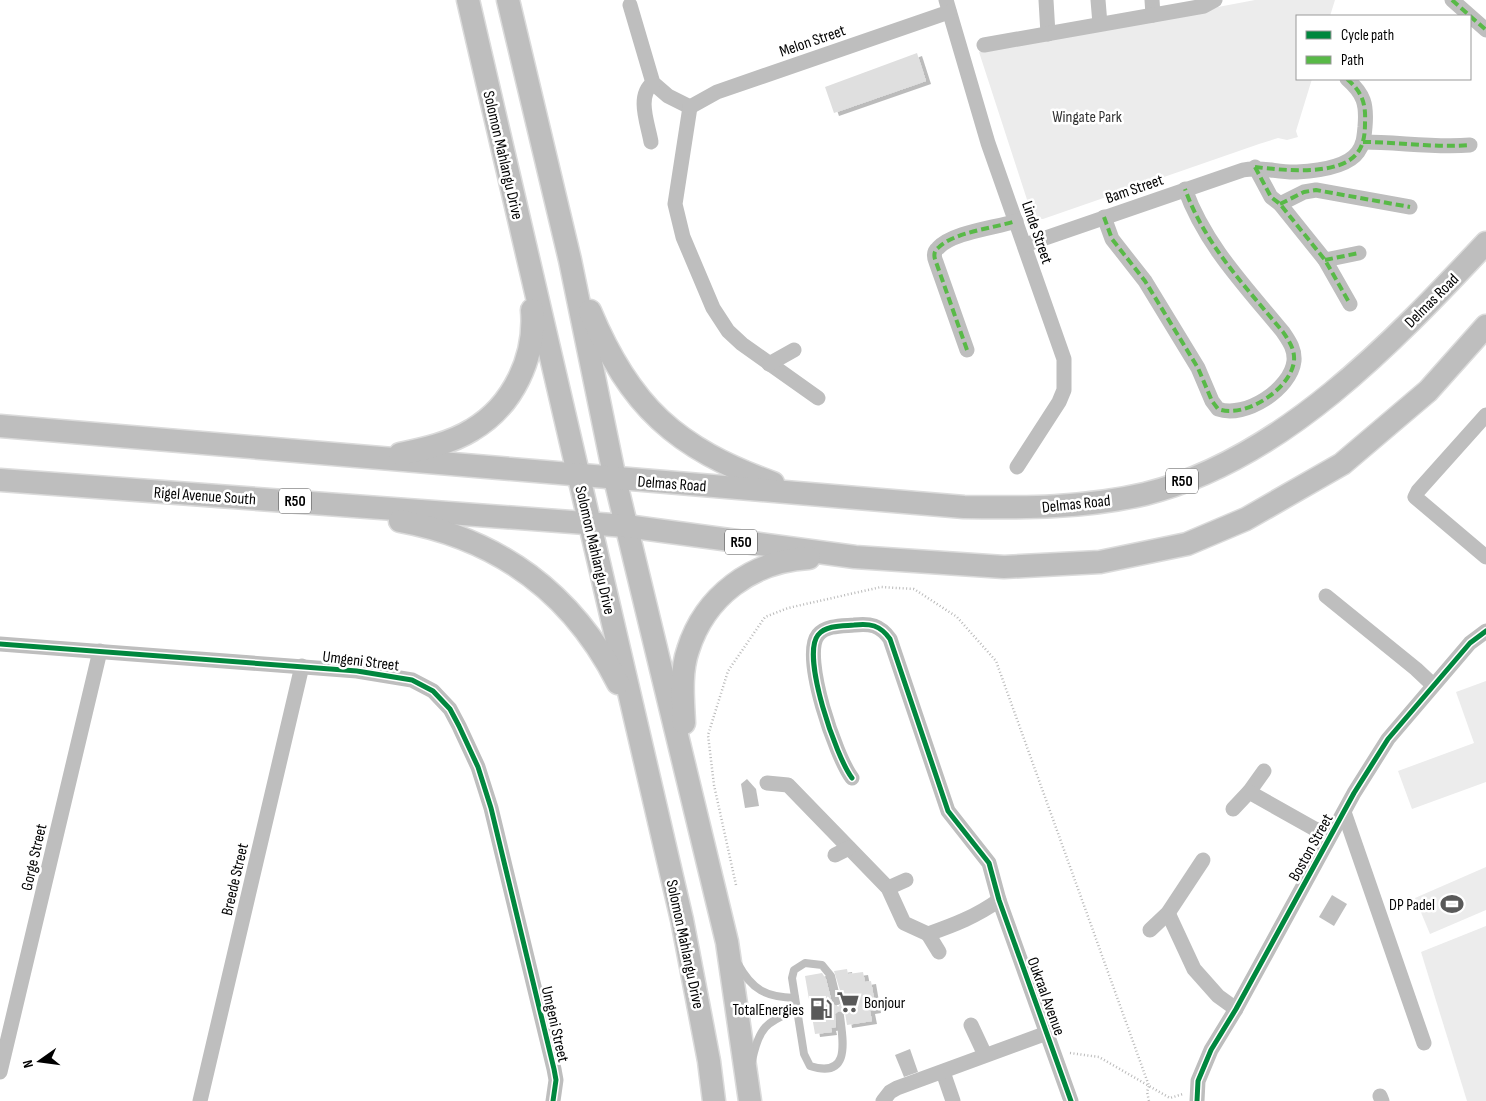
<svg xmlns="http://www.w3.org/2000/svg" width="1486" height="1101" viewBox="0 0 1486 1101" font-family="'Sofia Sans Condensed',sans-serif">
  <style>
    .green { fill: #ececec }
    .water { fill: #bfbfbf }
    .building { fill: #dfdfdf; filter: url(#shadow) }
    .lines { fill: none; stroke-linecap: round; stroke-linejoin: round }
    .primary-casing { stroke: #dbdbdb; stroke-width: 25 }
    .path { stroke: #b9b9b9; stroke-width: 2.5; stroke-dasharray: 1 2.5; stroke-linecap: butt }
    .lane { stroke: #bebebe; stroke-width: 8 }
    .street { stroke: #bebebe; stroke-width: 15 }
    .primary { stroke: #bebebe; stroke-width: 22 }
    .quiet { stroke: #58b947; stroke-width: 4; stroke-dasharray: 8 4; stroke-linecap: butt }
    .cycleway-casing { stroke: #fff; stroke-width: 8 }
    .cycleway { stroke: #00873e; stroke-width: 5 }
    .labels { text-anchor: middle; stroke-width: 5; stroke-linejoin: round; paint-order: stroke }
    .shield { fill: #fff; stroke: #4c4c4c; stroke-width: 1 }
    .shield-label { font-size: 15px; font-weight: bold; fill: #000 }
    .street-label { font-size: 16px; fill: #000; stroke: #fff }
    .park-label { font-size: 16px; fill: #333; stroke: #fff }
    .poi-label { font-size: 16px; fill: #000; stroke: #fff; text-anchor: end }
  </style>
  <defs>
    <filter id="shadow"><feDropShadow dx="5" dy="3" stdDeviation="0" flood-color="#0004"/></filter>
  </defs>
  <rect width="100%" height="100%" fill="#fff"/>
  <g class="green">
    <path d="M1255,0H1335L1330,16H1297V79H1312L1296,131L1298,137L1287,140L1278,138L1259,144L1043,219H1036L1032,215L979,52Z"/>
    <path d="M1486,681V782L1412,809L1398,771L1474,743L1456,692Z"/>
    <path d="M1486,867V910L1430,934L1415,898Z"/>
    <path d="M1486,926V1101H1467L1421,952Z"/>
  </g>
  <g class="water">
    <path d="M747,779L756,789L759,806L745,808L741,784Z"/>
    <path d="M1332,895L1347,904L1334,926L1319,917Z"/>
    <path d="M910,1049L918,1072L904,1077L895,1055Z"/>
  </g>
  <g class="building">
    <path d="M917,53L926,81L834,113L825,87Z"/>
    <path d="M847,969L848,974L863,972L865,982L871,981L876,1010L870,1011L872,1021L847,1025L845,1013L839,1011L835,1014L836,1027L831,1028L832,1032L815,1034L805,976L822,973L826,979L832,1003L838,1007L843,1000L834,971Z"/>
  </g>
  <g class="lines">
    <defs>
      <g id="primary">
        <path d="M468,0L682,920L709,1061L714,1101"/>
        <path d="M508,0L570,260L615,479L727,942L750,1101"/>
        <path d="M590,311C630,407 676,448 773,483"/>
        <path d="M0,426L964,507C1025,508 1085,508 1145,494C1282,460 1393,342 1486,243"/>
        <path d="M400,454C424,449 451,443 472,430C513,406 536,357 532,310"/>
        <path d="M0,480L626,526L855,557L1004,567L1100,562L1187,544L1246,519L1342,464L1428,391L1486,326"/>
        <path d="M400,521C499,539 573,594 618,683"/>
        <path d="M684,723C683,700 680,673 688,650C705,596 752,561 809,558"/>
      </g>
    </defs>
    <use href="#primary" class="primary-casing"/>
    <g class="path">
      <path d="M736,885L714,785L708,735L728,671L765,617L788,608L881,587L914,589L957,617L996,661L1149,1086L1170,1098L1183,1094"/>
      <path d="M1070,1053L1099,1057L1149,1086L1147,1092L1149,1101"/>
    </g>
    <g class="lane">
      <path d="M738,964C752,990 766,997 795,998"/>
      <path d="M837,1001L831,976L822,965L805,963L794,970L792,978L804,1054L810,1066C851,1079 843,1041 840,1016"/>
      <path d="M752,1061C759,1027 766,1022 796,1010"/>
    </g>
    <g class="street">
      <path d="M946,0L988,143L1064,359V390L1059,402L1017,467"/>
      <path d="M1046,0L1048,34"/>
      <path d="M1098,0L1100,24"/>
      <path d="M1152,0L1153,15"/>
      <path d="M1452,0L1486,30"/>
      <path d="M630,5L653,83L668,96L690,107"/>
      <path d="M984,45L1204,6L1215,0"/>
      <path d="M690,107L675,204L683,237L713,308L728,331L742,344L818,398"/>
      <path d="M690,107L717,92L949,12"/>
      <path d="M651,142C648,124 636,96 653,83"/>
      <path d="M1363,142C1399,142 1434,148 1470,145"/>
      <path d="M1255,167L1271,197L1280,204L1325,260L1350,304"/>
      <path d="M1280,204L1304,192L1316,190L1410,207"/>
      <path d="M1104,217L1112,239L1145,281L1198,368L1212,401L1218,409C1245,419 1291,389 1294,361C1295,349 1289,341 1283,332C1246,287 1205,245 1185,189"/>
      <path d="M1025,245L1243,170C1262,166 1278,173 1297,172C1314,171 1347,168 1358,152C1364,144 1364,136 1365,127C1367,104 1364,94 1347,79"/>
      <path d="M1325,260L1359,253"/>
      <path d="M967,350L936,262C934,257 933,252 938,248C953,232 995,228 1016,221"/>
      <path d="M769,364L794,350"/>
      <path d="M1486,415L1418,491L1415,497L1486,557"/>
      <path d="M1326,596L1416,669L1433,685"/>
      <path d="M0,644L357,671L412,680L433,691L450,709L459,726L478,767L491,808L554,1069L556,1080L553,1101"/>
      <path d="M852,778C836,757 801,656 818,635C826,625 843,626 854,625C870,623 880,625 890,639L948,811L989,863L999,900L1071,1101"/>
      <path d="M767,783L788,785L888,888L904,923L928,934C954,925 977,916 999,900"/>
      <path d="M1249,792L1264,771"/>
      <path d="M1233,809L1249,792L1313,828L1330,836"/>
      <path d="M1344,812L1424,1043"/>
      <path d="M835,855L849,848"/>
      <path d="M888,888L906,880"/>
      <path d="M1168,913L1194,969L1218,996L1236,1009"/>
      <path d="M1150,930L1168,913L1203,860"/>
      <path d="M928,934L939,952"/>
      <path d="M971,1025L985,1055"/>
      <path d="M0,1072L100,651"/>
      <path d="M943,1072L953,1101"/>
      <path d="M1380,1096L1382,1101"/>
      <path d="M200,1101L302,666"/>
      <path d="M883,1101L890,1092L897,1088L1047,1033"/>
      <path d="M1197,1101L1198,1081L1211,1050L1236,1009L1354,793L1388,739L1470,643L1486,631"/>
    </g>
    <use href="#primary" class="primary"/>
    <g class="quiet">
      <path d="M1452,0L1486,30"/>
      <path d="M1363,142C1399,142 1434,148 1470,145"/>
      <path d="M1255,167C1281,170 1341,177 1358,152C1364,144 1365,133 1365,123C1366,103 1362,92 1347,79"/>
      <path d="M1255,167L1271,197L1280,204L1325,260L1350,304"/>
      <path d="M1280,204L1304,192L1316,190L1410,207"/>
      <path d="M1104,217L1112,239L1145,281L1198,368L1212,401L1218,409C1245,419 1291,389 1294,361C1295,349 1289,341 1283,332C1246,287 1205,245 1185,189"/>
      <path d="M1325,260L1359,253"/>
      <path d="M967,350L936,262C934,257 933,252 938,248C953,232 995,228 1016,221"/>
    </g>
    <defs>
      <g id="cycleway">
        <path d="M0,644L357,671L412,680L433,691L450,709L459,726L478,767L491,808L554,1069L556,1080L553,1101"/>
        <path d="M852,778C836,757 801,656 818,635C826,625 843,626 854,625C870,623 880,625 890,639L948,811L989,863L999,900L1071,1101"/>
        <path d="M1197,1101L1198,1081L1211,1050L1236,1009L1354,793L1388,739L1470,643L1486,631"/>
      </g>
    </defs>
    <use href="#cycleway" class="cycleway-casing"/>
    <use href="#cycleway" class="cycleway"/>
  </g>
  <defs>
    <symbol id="stadium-bare" viewBox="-9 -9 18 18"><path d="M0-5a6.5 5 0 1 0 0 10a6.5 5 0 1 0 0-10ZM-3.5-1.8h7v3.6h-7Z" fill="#595959" stroke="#fff" stroke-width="2.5" paint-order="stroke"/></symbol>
    <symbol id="supermarket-bare" viewBox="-9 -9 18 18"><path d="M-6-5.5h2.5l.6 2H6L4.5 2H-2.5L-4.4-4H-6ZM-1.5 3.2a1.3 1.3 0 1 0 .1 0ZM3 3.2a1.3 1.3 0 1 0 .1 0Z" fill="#595959" stroke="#fff" stroke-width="2.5" paint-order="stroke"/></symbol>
    <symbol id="fuel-bare" viewBox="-9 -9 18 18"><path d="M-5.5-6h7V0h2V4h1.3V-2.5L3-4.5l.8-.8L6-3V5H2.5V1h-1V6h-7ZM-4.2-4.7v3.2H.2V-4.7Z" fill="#595959" stroke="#fff" stroke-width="2.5" paint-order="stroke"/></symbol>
  </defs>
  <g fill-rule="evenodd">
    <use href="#stadium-bare" x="1436" y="888" width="32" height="32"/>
    <use href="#supermarket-bare" x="832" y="986" width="32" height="32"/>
    <use href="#fuel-bare" x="805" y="993" width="32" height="32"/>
  </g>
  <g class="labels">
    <g class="shield">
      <rect x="1166" y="468.5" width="32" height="25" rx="4"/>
      <rect x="279" y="488.5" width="32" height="25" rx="4"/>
      <rect x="725" y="529.5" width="32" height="25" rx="4"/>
    </g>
    <g class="shield-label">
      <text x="1182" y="486">R50</text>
      <text x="295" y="506">R50</text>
      <text x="741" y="547">R50</text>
    </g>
    <g class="street-label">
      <text transform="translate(812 40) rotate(-19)" y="6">Melon Street</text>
      <text transform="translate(504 155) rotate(77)" y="6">Solomon Mahlangu Drive</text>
      <text transform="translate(1134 188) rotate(-19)" y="6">Bam Street</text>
      <text transform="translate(1038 232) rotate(71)" y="6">Linde Street</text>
      <text transform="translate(1431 300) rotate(-45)" y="6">Delmas Road</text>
      <text transform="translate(672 483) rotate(4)" y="6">Delmas Road</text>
      <text transform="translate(205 495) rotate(4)" y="6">Rigel Avenue South</text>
      <text transform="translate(1076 503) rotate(-6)" y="6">Delmas Road</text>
      <text transform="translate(596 550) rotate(77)" y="6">Solomon Mahlangu Drive</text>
      <text transform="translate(361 660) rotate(7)" y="6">Umgeni Street</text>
      <text transform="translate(1310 847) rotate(-61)" y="6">Boston Street</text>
      <text transform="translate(33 857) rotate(-77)" y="6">Gorge Street</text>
      <text transform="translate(234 879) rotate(-77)" y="6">Breede Street</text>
      <text transform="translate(686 944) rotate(78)" y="6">Solomon Mahlangu Drive</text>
      <text transform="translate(1047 996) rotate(70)" y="6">Oukraal Avenue</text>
      <text transform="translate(556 1024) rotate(77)" y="6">Umgeni Street</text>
    </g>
    <g class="park-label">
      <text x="1087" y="122">Wingate Park</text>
    </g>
    <g class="poi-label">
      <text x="1435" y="910">DP Padel</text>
      <text x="864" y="1008" text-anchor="start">Bonjour</text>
      <text x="804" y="1015">TotalEnergies</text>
    </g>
  </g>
  <rect x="1296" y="15" width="175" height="65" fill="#ffffff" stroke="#999999"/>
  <rect x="1306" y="31" width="25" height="8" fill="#00873e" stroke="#999999"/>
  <text x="1341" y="40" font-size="15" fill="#000000">Cycle path</text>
  <rect x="1306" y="56" width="25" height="8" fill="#58b947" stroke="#999999"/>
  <text x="1341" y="65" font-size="15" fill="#000000">Path</text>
  <g transform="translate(40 1061) rotate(256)" stroke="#ffffff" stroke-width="4" paint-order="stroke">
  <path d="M0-4L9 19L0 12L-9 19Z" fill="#000000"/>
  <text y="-8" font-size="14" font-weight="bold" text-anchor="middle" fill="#000000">N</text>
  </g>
</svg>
